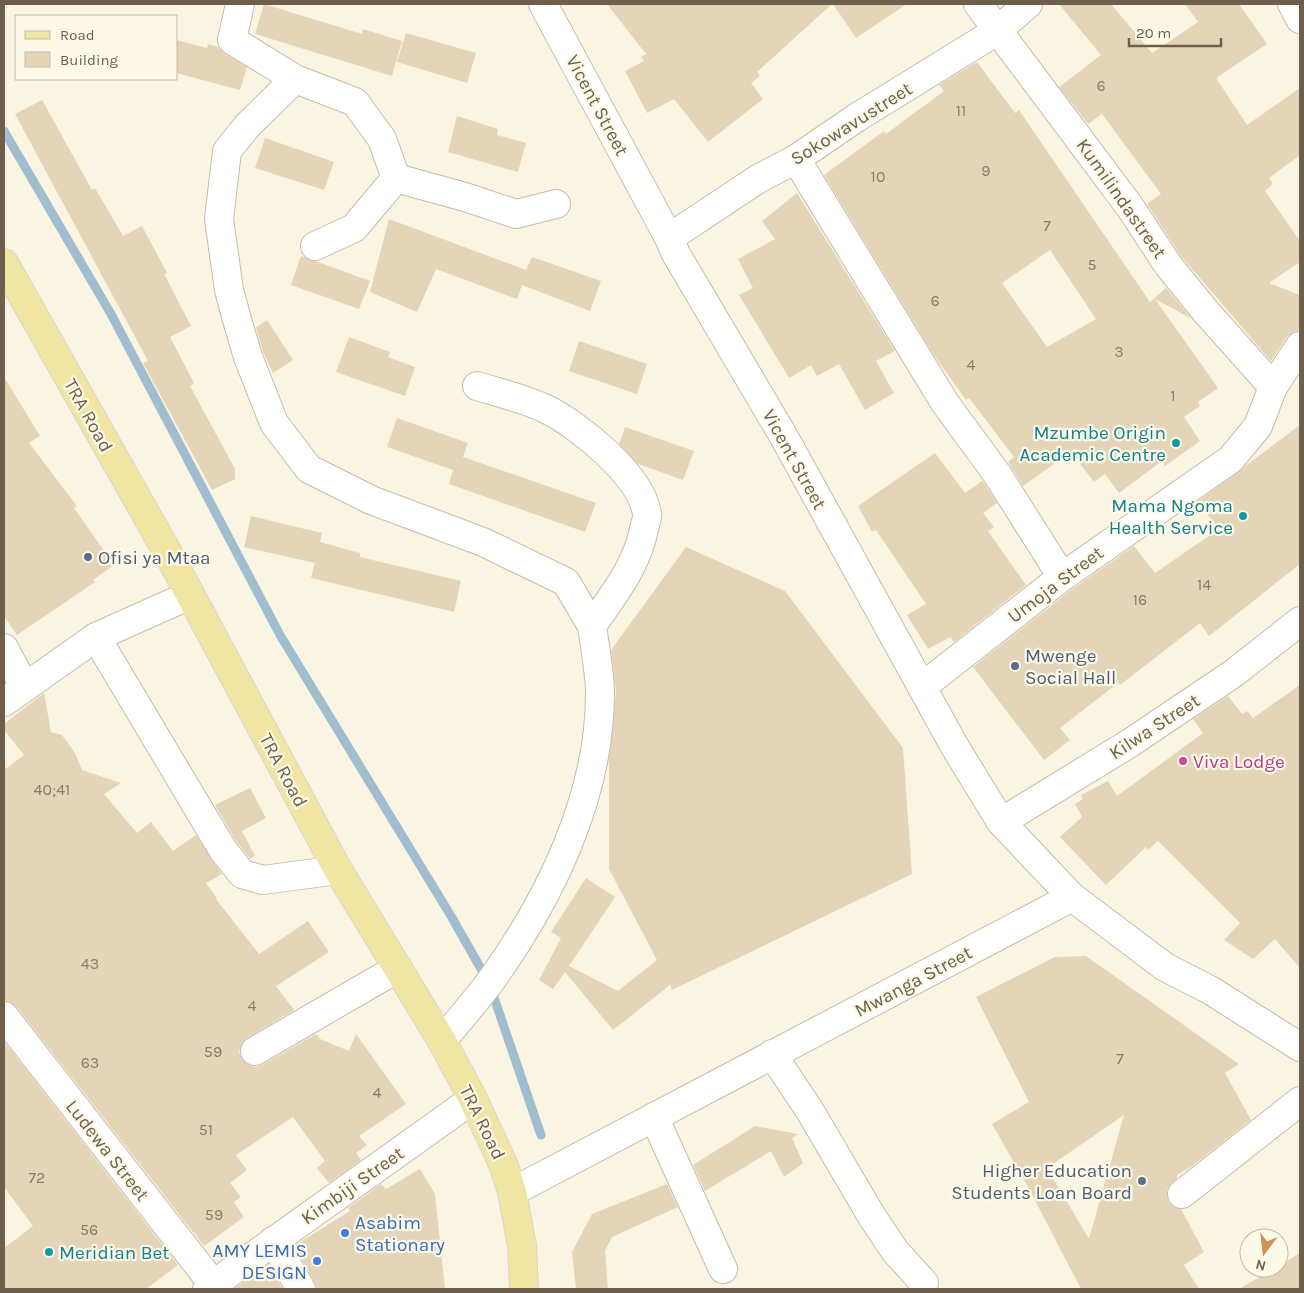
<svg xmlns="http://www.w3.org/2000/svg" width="1304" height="1293" viewBox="0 0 1304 1293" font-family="Karla,sans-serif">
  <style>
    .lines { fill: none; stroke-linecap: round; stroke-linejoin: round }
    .stream { stroke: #a1bdd0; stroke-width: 9 }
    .building { fill: #e5d5b8; fill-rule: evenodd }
    .minor-casing { stroke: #c6bca8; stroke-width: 30 }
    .major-casing { stroke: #d9d5d0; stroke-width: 30 }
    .minor { stroke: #fff; stroke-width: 28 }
    .major { stroke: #f0e5a2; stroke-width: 28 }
    .culture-dot { fill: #0f9aa8; stroke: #fcf9e8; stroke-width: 2 }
    .service-dot { fill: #5c6f8a; stroke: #fcf9e8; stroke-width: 2 }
    .hotel-dot { fill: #d1479c; stroke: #fcf9e8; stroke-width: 2 }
    .shop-dot { fill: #3f7fe0; stroke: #fcf9e8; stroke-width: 2 }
    .labels { text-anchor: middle; stroke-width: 4.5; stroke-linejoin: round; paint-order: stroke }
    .number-label { font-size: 16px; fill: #8b7c67 }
    .street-label { font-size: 19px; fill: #6d5f4c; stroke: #fcf9e8 }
    .culture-label { font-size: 19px; fill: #0d838f; stroke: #fcf9e8; text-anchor: end }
    .service-label { font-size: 19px; fill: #4e5e75; stroke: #fcf9e8; text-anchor: start }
    .hotel-label { font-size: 19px; fill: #b23c85; stroke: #fcf9e8; text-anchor: start }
    .shop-label { font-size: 19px; fill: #366cbe; stroke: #fcf9e8; text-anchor: start }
  </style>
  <rect width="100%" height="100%" fill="#f9f5e2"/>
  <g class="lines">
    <path class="stream" d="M4,131L111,314L280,635L451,916L489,983L541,1135"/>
  </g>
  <g class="building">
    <path d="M264,4L362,34L363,29L402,41L392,76L255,34Z"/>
    <path d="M607,4H832L757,72L760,76L751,83L763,99L708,142L674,99L647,113L625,71L644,61L641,57L646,54Z"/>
    <path d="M833,4H907L856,38Z"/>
    <path d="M1059,4H1111L1152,53L1198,22L1185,4H1239L1267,44L1216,78L1247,125L1300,88V155L1269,178L1273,184L1265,191L1300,241V262L1269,283L1300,295V330L1293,332L1287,337L1271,361L1181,256L1147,204L1161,194L1102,114L1088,124L1059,87L1101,55Z"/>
    <path d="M406,33L476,53L467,83L397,62Z"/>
    <path d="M176,40L207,48L208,44L218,47L224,53L247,67L240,90L176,73Z"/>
    <path d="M977,62L1015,113L1019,110L1150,302L1166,288L1192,319L1155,299L1218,388L1198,402L1200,406L1184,417L1200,441L1165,466L1162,461L1119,493L1105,474L1094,482L1071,452L1023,486L1008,462L1014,457L969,398L966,400L933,354L824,175L884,131L886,134L944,91L939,85ZM1050,250L1096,319L1047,347L1002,283Z"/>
    <path d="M42,100L92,190L95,188L123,236L142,226L167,273L164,274L191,326L170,337L194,383L190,386L235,469V479L212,490L143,363L148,361L15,114Z"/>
    <path d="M457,116L498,129L497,135L526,143L518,172L448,152Z"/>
    <path d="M265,138L334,162L324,190L255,168Z"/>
    <path d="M797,193L895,351L876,361L894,393L865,410L839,364L817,376L811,365L789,378L739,295L753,288L738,259L775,239L762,221Z"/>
    <path d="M389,219L526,270L532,257L601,281L590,311L522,285L517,299L436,269L417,312L370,292Z"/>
    <path d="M301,256L370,281L359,309L291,285Z"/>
    <path d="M267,320L293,360L273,373L263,352L256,327Z"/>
    <path d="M349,337L390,352L388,357L415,367L405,396L336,372Z"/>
    <path d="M579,341L647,364L637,394L569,371Z"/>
    <path d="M4,377L40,436L29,443L77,506L74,508L114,565L93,580L95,582L17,635L4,616Z"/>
    <path d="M397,418L468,443L463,457L596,503L585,532L449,484L453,470L387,447Z"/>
    <path d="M1300,425V564L1209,636L1200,623L1120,685L1118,683L1060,728L1070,740L1044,760L973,667L1071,590L1134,546L1155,573L1219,529L1197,502Z"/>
    <path d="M625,427L694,451L683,480L638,464L619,444Z"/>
    <path d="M935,453L965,493L982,481L984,483L997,503L983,513L994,527L988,531L1026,585L954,642L950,637L928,649L907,615L926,604L876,530L872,532L858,506Z"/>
    <path d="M251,516L322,533L320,542L360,553V557L461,581L454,612L311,578L315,563L244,547Z"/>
    <path d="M686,547L785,591L903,748L912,874L672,990L670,985L613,1030L565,972L553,989L539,980L561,938L551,932L586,878L615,897L569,966L618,991L657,960L609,869V757L616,691L611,650Z"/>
    <path d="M1300,685V968L1275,939L1253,959L1224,940L1240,923L1158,841L1148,850L1146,847L1106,885L1060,837L1082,817L1075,804L1083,799L1081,795L1108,781L1117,796L1203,733L1193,719L1228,696L1242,714L1247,711L1253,718Z"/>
    <path d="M44,693L51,732L62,735L75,753L82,770L121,783L104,794L137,833L151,822L173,851L196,835L222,874L206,883L217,898L216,899L259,954L308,921L329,952L276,986L294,1010L247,1038L242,1043L239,1051L242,1059L248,1065L256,1067L262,1065L316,1034L320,1039L349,1051L356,1034L406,1104L359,1136L367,1145L356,1153L361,1160L329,1183L317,1168L325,1161L293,1117L236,1155L247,1170L230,1183L241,1197L234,1202L244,1217L204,1246L16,1006L4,1001V770L24,755L4,730V724Z"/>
    <path d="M250,788L266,818L242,831L255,856L250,859L236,841L215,805Z"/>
    <path d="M1086,956L1239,1064L1225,1073L1251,1120L1192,1166L1177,1175V1178L1167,1189V1196L1169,1203L1181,1209L1204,1252L1184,1265L1199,1289H1081L1028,1187L992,1124L1029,1102L976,997L1055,957ZM1124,1115L1089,1239L1047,1168Z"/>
    <path d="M4,1041L178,1265L146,1289H4V1248L33,1226L4,1187Z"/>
    <path d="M755,1126L798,1134L792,1138L803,1163L784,1177L771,1151L705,1191L693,1165Z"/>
    <path d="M420,1169L435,1194L445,1289H317L314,1281L294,1246L350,1211L348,1208L381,1184L386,1189Z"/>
    <path d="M667,1184L678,1207L612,1237L605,1251L608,1289H576L572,1252L592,1214Z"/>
    <path d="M1300,1253V1289H1239L1275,1268H1279V1266Z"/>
    <path d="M268,1264L283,1289H234Z"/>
  </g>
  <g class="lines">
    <defs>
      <g id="minor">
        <path d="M240,4L232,40L295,79L355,102L382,139L396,178"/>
        <path d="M543,4L669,238L676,254L784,437L955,747L1001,822L1072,897L1165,967L1210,990L1300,1047"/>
        <path d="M978,4L1130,207L1168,265L1207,313L1273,387"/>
        <path d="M1292,4L1300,19"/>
        <path d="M295,79L247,126L227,151L219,219L229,290L236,316L248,357L274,423L309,469L371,500L483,542L566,582L592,626"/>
        <path d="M796,159L945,403L997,474L1062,577"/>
        <path d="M669,238L758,179L796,159L856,118L997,31L1028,4"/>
        <path d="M315,246L354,228L396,178L465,197L516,214L556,204"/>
        <path d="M96,637L223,850L242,874L263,880L338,870"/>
        <path d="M4,648L24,686"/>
        <path d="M922,687L1062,577L1231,459L1258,426L1273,387L1300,346"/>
        <path d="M4,702L96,637L190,595"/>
        <path d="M1001,822L1130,743L1234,673L1300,621"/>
        <path d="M4,1016L213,1284"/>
        <path d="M442,1041C458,1021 475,1002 490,982C550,899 601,795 600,690C599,669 595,647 592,626C613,595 637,566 644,529C645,524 648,518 647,514C642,476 579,425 546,409C525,399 500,393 477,386"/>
        <path d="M255,1051L398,968"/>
        <path d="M772,1054L810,1111L871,1215L895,1251L924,1283"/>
        <path d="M654,1117L723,1269"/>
        <path d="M512,1192L1072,897"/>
        <path d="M1182,1194L1300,1101"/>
        <path d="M273,1241L301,1289"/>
        <path d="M207,1289L473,1099"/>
      </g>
      <path id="major" d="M4,263L169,555L338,870L442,1041L473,1099L504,1166L512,1192L522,1246L524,1289"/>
    </defs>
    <use href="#minor" class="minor-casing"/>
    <use href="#major" class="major-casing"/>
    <use href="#minor" class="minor"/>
    <use href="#major" class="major"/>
  </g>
  <g class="culture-dot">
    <circle cx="1176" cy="443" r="5"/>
    <circle cx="1243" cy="516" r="5"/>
    <circle cx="49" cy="1252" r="5"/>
  </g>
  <g class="service-dot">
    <circle cx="88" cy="557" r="5"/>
    <circle cx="1015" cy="666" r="5"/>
    <circle cx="1142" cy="1181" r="5"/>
  </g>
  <circle class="hotel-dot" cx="1183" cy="761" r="5"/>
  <g class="shop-dot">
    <circle cx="345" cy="1233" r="5"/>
    <circle cx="317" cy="1261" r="5"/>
  </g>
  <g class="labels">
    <g class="number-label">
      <text x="1101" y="91">6</text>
      <text x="961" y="116">11</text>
      <text x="986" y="176">9</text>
      <text x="878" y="182">10</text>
      <text x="1047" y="231">7</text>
      <text x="1092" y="270">5</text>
      <text x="935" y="306">6</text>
      <text x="1119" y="357">3</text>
      <text x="971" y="370">4</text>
      <text x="1173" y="401">1</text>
      <text x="1204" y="590">14</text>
      <text x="1140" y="605">16</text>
      <text x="52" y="795">40;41</text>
      <text x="90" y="969">43</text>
      <text x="252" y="1011">4</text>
      <text x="213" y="1057">59</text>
      <text x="1120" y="1064">7</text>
      <text x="90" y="1068">63</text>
      <text x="377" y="1098">4</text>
      <text x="206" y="1135">51</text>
      <text x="37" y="1183">72</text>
      <text x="214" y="1220">59</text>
      <text x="89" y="1235">56</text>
    </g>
    <g class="street-label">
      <text transform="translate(598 105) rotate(62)" y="7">Vicent Street</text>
      <text transform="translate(851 123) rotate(-32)" y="7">Sokowavustreet</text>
      <text transform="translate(1122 198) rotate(55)" y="7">Kumilindastreet</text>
      <text transform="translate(89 415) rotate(61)" y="7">TRA Road</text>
      <text transform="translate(795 459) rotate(61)" y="7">Vicent Street</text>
      <text transform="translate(1055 584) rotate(-37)" y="7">Umoja Street</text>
      <text transform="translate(1154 726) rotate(-33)" y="7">Kilwa Street</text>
      <text transform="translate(284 770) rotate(62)" y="7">TRA Road</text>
      <text transform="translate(913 981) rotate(-28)" y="7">Mwanga Street</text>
      <text transform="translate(483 1122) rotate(64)" y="7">TRA Road</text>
      <text transform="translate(108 1150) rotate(52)" y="7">Ludewa Street</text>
      <text transform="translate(352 1185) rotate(-35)" y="7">Kimbiji Street</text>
    </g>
    <g class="culture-label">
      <text x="1166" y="439">Mzumbe Origin<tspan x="1166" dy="22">Academic Centre</tspan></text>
      <text x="1233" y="512">Mama Ngoma<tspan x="1233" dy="22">Health Service</tspan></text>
      <text x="59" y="1259" text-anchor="start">Meridian Bet</text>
    </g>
    <g class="service-label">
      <text x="98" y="564">Ofisi ya Mtaa</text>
      <text x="1025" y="662">Mwenge<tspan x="1025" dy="22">Social Hall</tspan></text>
      <text x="1132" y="1177" text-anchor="end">Higher Education<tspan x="1132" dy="22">Students Loan Board</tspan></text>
    </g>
    <g class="hotel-label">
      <text x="1193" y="768">Viva Lodge</text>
    </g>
    <g class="shop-label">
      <text x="355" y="1229">Asabim<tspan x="355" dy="22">Stationary</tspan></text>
      <text x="307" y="1257" text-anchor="end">AMY LEMIS<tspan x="307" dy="22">DESIGN</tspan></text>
    </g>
  </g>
  <rect width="1304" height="1293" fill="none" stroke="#6d5f4c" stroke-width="10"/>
  <rect x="15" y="15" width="162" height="65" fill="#fcf9e8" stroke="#c3bbaa"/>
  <rect x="25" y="31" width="25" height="8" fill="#f0e5a2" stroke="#c3bbaa"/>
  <text x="60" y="40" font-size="15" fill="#6d5f4c">Road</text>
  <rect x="25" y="52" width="25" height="15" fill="#e5d5b8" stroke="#c3bbaa"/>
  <text x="60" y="65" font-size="15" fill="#6d5f4c">Building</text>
  <g transform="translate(1264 1253) rotate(195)"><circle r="24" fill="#fcf9e8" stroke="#c3bbaa"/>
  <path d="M0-4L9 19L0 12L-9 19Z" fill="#d49056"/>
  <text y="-8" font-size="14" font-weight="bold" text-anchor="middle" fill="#6d5f4c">N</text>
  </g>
  <path d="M1129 38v8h92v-8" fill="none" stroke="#6d5f4c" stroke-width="2.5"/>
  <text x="1136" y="38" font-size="15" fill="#6d5f4c" stroke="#fcf9e8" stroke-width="4" paint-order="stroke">20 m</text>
</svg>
